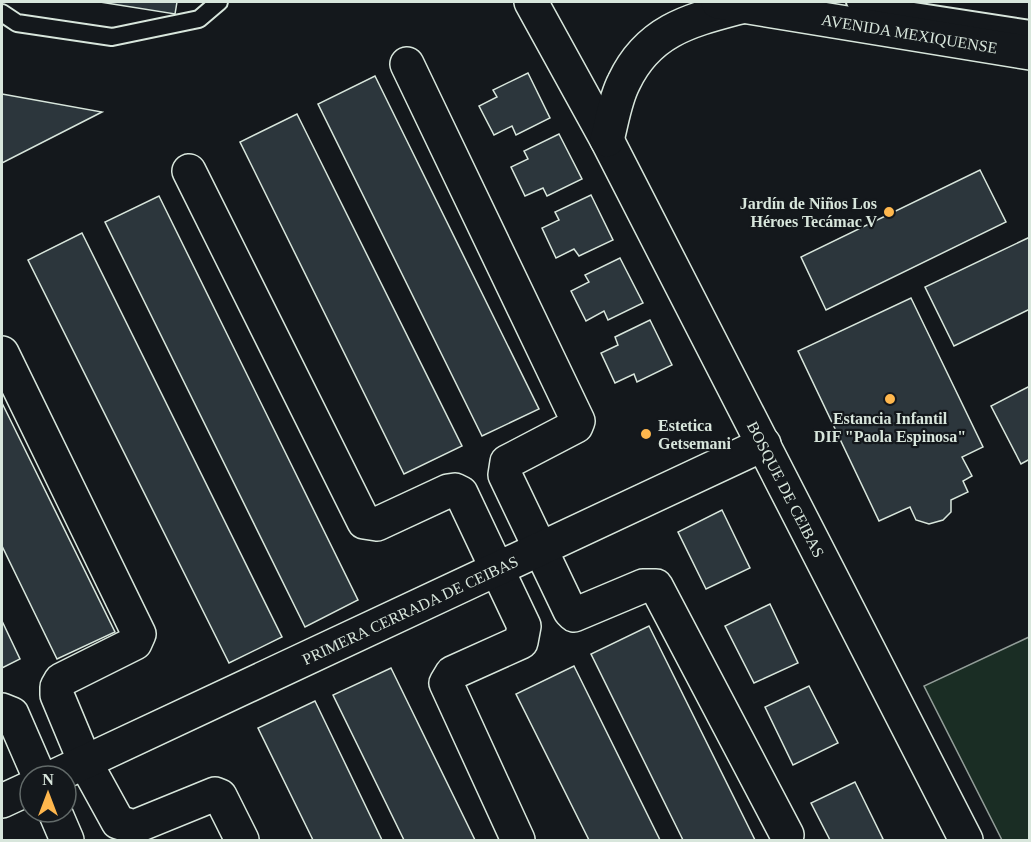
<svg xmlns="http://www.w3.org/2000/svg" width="1031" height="842" viewBox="0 0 1031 842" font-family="Georgia,serif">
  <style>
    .green { fill: #1a2d24; stroke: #939e99; stroke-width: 1.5 }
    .building { fill: #2c363c; stroke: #d8e6dc; stroke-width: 1.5 }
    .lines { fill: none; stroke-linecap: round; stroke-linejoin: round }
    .lane-casing { stroke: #d8e6dc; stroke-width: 20 }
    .street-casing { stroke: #d8e6dc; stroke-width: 36 }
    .secondary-casing { stroke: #d8e6dc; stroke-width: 36 }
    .lane { stroke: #14181c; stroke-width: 16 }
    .street { stroke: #14181c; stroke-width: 33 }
    .secondary { stroke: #14181c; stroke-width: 33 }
    .poi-dot { fill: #ffb74d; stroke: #14181c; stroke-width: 2 }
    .labels { text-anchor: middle; stroke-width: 4.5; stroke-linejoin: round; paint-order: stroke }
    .street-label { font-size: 16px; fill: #d8e6dc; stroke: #14181c }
    .poi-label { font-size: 16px; font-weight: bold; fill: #d8e6dc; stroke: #14181c; text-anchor: end }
  </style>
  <rect width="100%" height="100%" fill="#14181c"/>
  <path class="green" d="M1029,637V840H1002L924,686Z"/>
  <g class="building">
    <path d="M100,2H177L175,14Z"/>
    <path d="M528,73L550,118L516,135L512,126L494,135L479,106L497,97L493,90Z"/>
    <path d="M375,76L539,409L482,436L318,104Z"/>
    <path d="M2,94L102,112L2,163Z"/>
    <path d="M297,114L462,446L404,474L240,142Z"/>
    <path d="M559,134L582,179L547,196L543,188L525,196L511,167L528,159L524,151Z"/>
    <path d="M980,170L1006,222L826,310L801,257Z"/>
    <path d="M591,195L613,240L579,256L574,249L556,258L542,228L559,220L555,212Z"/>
    <path d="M159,196L358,600L305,627L105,222Z"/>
    <path d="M82,233L282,637L229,663L28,260Z"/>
    <path d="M1030,237V309L954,346L925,287Z"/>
    <path d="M620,258L643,303L608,320L604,311L586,321L571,291L589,282L585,275Z"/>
    <path d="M911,298L983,447L962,457L972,476L963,481L968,492L951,500V512L943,520L929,524L916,520L910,507L879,521L798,351Z"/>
    <path d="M650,320L672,365L637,382L634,374L615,383L601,353L618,345L615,337Z"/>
    <path d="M1030,386V459L1021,464L991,406Z"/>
    <path d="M2,403L115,632L57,659L2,546Z"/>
    <path d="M722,510L750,568L706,589L678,532Z"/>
    <path d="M770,604L798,663L754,683L725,626Z"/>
    <path d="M2,621L20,659L2,668Z"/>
    <path d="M649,626L755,840H683L591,654Z"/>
    <path d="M574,666L660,840H589L516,694Z"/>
    <path d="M391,668L475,840H404L333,695Z"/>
    <path d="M809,686L838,743L793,765L765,707Z"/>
    <path d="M315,701L382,840H313L258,728Z"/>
    <path d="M855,782L883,839L881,840H830L811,803Z"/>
  </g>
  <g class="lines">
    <defs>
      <g id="lane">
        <path d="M855,2L1030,29"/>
        <path d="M2,13L17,23L112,37L199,19L219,2"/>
      </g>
      <g id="street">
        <path id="s1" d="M531,2L607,140L966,840"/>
        <path d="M407,64L578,421L576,426L507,462L505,475L570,611L574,615L643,586H656L787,835"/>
        <path d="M607,140C612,121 615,99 624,82C649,29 692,20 744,6"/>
        <path d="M189,171L364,522L377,524L448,491L455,490L461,493L524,626L521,642L452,673L446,683L518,840"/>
        <path d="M2,353L139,634L135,643L61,680L57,687V695L85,762L118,822L134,827L215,794L220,796L242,840"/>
        <path d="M2,710L12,714L39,776"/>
        <path id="s2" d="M55,776L764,444"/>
        <path d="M2,801L30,788"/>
        <path d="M55,812L67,840"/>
      </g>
      <g id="secondary">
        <path id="s3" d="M718,2L1030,53"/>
      </g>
    </defs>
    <use href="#lane" class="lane-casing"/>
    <use href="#street" class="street-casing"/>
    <use href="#secondary" class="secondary-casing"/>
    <use href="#lane" class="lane"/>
    <use href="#street" class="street"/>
    <use href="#secondary" class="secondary"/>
  </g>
  <g class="poi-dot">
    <circle cx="889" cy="212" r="6"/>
    <circle cx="890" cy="399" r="6"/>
    <circle cx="646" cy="434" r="6"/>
  </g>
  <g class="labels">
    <g class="street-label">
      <text dy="6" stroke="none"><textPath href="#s3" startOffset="194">AVENIDA MEXIQUENSE</textPath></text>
      <text dy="6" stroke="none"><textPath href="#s1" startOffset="550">BOSQUE DE CEIBAS</textPath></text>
      <text dy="6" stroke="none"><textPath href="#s2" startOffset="392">PRIMERA CERRADA DE CEIBAS</textPath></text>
    </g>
    <g class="poi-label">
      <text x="877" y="209">Jardín de Niños Los<tspan x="877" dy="18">Héroes Tecámac V</tspan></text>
      <text x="890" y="424" text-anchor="middle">Estancia Infantil<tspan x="890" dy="18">DIF "Paola Espinosa"</tspan></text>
      <text x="658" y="431" text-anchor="start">Estetica<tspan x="658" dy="18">Getsemani</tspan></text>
    </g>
  </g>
  <rect width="1031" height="842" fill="none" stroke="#d8e6dc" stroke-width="6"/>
  <g transform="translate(48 794)"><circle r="28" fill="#14181c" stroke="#626a69" stroke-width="1.5"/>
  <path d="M0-4.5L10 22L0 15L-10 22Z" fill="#ffb74d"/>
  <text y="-9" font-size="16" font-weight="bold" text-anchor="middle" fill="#d8e6dc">N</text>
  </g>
</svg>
